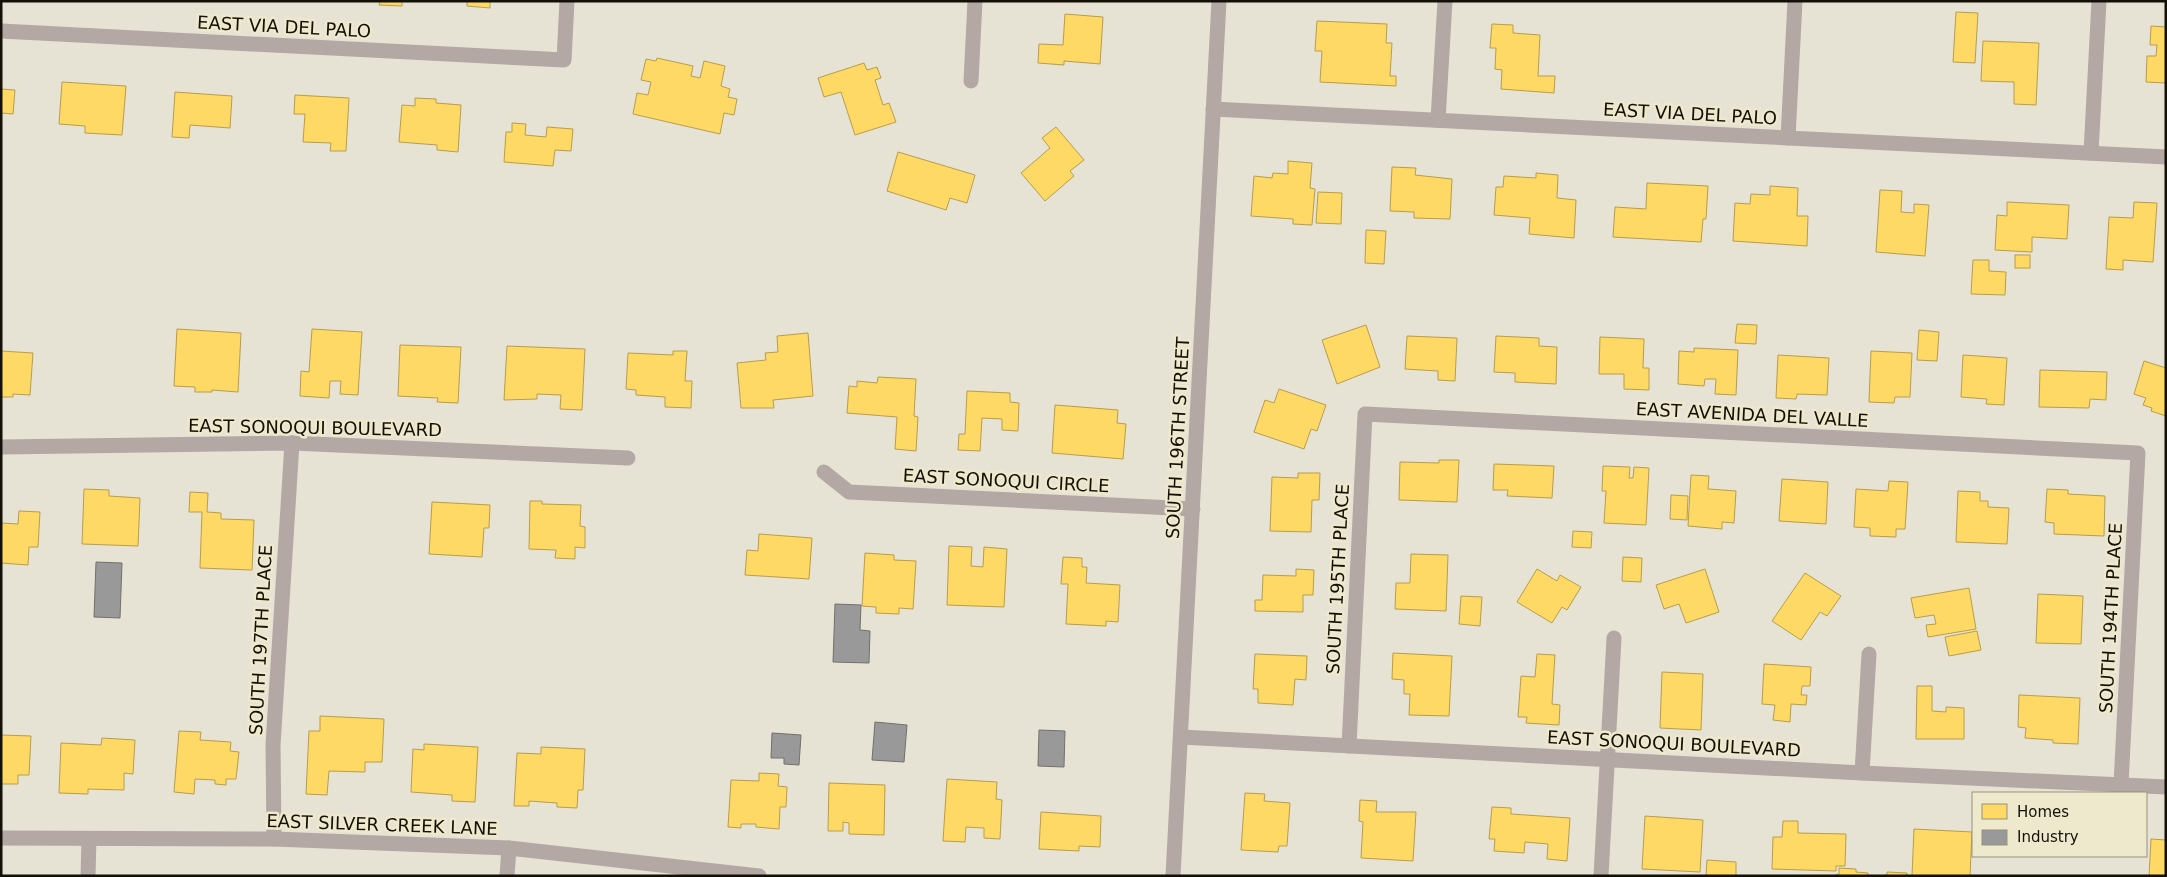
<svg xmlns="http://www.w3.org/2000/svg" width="2167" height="877" viewBox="0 0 2167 877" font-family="'DejaVu Sans',sans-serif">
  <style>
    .homes { fill: #ffd966; stroke: #b89d4a }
    .industry { fill: #999; stroke: #71706d }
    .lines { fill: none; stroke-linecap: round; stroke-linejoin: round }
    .street { stroke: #b3a8a3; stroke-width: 15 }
    .labels { text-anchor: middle; stroke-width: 5; stroke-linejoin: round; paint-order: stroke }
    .street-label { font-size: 18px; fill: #131107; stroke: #eee8cc }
  </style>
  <rect width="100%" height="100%" fill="#e6e3d4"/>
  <g class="homes">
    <path d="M380,1H402V6L379,5Z"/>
    <path d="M467,1H490V8L467,6Z"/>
    <path d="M1956,12L1978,13L1975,63L1953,62Z"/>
    <path d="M1065,14L1103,17L1100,64L1064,61V65L1038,63L1039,44L1063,45Z"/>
    <path d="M1317,21L1387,24L1386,43H1392L1390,76H1396V86L1320,82L1322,51H1315Z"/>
    <path d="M1492,24L1513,25V33L1540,35L1538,76H1555L1554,93L1501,89L1502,70L1495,69L1496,48H1490Z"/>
    <path d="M2151,26L2166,27V83L2146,82L2147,56H2156L2157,45H2150Z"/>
    <path d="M1983,41L2039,43L2036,105L2014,104V82L1981,81Z"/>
    <path d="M657,58L693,66L691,76L700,78L704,61L725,66L721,86L730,89L728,97L737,99L734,115L724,113L720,134L633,114L637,93L648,95L651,82L641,80L646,59L656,61Z"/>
    <path d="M864,63L867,70L877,67L881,78L875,80L883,105L889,103L896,122L855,135L841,92L824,97L818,78Z"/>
    <path d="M62,82L126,86L122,135L85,133V126L59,124Z"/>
    <path d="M1,89L15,90L13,114L1,113Z"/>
    <path d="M175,92L232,96L230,128L190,125L189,138L172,137Z"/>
    <path d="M295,95L349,98L346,151H330L331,143L303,142L305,114H294Z"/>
    <path d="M415,98L436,99V103L461,105L458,152L437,150V145L399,142L402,105L415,106Z"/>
    <path d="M512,123L526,124L525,135L546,137L547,127L573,129L571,151L555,150L553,166L504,162L506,132H512Z"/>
    <path d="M1056,127L1084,160L1070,171L1074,176L1045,201L1021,173L1050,148L1042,138Z"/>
    <path d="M898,152L975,175L967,203L950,198L946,210L887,191Z"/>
    <path d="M1288,161L1312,163L1310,188L1315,189L1312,225L1293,224V219L1251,216L1254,176L1272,178L1273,173L1288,174Z"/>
    <path d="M1392,167L1416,168L1415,175L1452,179L1450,219L1414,218V212L1390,211Z"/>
    <path d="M1536,173L1558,175L1557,198L1576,200L1574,238L1529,234L1530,218L1494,215L1496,187H1503L1504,176L1536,178Z"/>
    <path d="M1647,183L1708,186L1706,219H1703L1701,242L1613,237L1615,207L1646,209Z"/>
    <path d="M1770,186L1798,188L1797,216H1808L1807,246L1733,241L1735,203L1750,204L1751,194L1770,195Z"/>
    <path d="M1880,190L1902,191L1901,212L1914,213V204L1929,205L1925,256L1876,252Z"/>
    <path d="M1318,192L1342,193L1341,224L1316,223Z"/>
    <path d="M2007,202L2069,205L2067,239L2032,237V252L1995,250L1997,215L2007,216Z"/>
    <path d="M2134,202L2157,203L2153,262L2123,260V270L2106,269L2109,217L2133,218Z"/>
    <path d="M1366,230L1386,231L1384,264L1365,263Z"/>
    <rect x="2015" y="255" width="15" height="13"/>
    <path d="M1973,260H1989V271L2006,272L2005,295L1971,294Z"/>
    <path d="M1737,324L1757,325L1756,344L1735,343Z"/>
    <path d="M1366,325L1380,367L1337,384L1322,340Z"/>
    <path d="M177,329L241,333L238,392L212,390V392H195V387L174,386Z"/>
    <path d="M312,329L362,332L358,395L340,394L341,381H330L329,398L300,396L301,371L309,372Z"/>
    <path d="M1919,330L1939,332L1937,361L1917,360Z"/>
    <path d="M808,333L813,396L773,400L774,408H741L737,363L766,360L765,353L778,352L777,336Z"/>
    <path d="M1407,336L1457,338L1455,381L1438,380V371L1405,369Z"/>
    <path d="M1496,336L1539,338V346L1557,347L1556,384L1515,382V373L1494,372Z"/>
    <path d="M1600,337L1644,339L1643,368H1649V390L1624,389V374H1599Z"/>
    <path d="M400,345L461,347L458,403L437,402L438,398L398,396Z"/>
    <path d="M507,346L585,349L582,410L560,409L561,395L537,394V399L504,400Z"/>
    <path d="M1694,348L1738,350L1736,395L1715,394L1716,379H1705L1704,386L1678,384L1679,351L1694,352Z"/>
    <path d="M1,351L33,353L30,395L13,394V397H1Z"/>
    <path d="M673,351H687L685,381H692L691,408L665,407V397L636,395V390L626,389L628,353L673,355Z"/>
    <path d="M1871,351L1912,353L1910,397H1895L1894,403L1869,402Z"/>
    <path d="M1778,355L1829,358L1827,395L1797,394L1796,399L1776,398Z"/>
    <path d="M1963,355L2007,358L2004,405L1986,404L1987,399L1961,397Z"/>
    <path d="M2144,361L2166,368V416L2151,411L2152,408L2143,405L2146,398L2134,394Z"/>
    <path d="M2040,370L2107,372L2106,400L2090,399L2089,408L2039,407Z"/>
    <path d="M878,377L916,379L914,416L918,417L916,451L895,449L897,417L847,413L849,386L857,387V381L877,383Z"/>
    <path d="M1279,389L1326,405L1317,431L1311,429L1304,449L1254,432L1265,400L1274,403Z"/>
    <path d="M967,391L1010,393V402L1019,403L1018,431L1002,430V419L982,418L980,451L958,450L959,434H965Z"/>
    <path d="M1055,405L1118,410L1117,423L1126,424L1123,459L1052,453Z"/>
    <path d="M1439,460H1459L1457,502L1399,500L1400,462L1439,463Z"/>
    <path d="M1494,464L1554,466L1552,498L1507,496L1508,490H1493Z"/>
    <path d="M1603,466L1630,467L1629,478H1633L1634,467L1649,468L1646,525L1604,523L1606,491H1602Z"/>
    <path d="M1298,473H1320L1319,500H1312L1311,532L1270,531L1272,477L1298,478Z"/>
    <path d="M1691,475L1709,476L1708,489L1736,491L1734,523L1722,522V529L1688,526Z"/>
    <path d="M1782,479L1828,482L1826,524L1779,521Z"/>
    <path d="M1889,481L1908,482L1905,529H1896V537L1870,536V528L1854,527L1856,489L1888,491Z"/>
    <path d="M84,489L109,490V496L140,498L138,546L82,544Z"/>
    <path d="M2047,489L2068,490V494L2105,496L2104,536L2054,534V523L2045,522Z"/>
    <path d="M1958,491L1980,492V501H1988V507L2009,508L2007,544L1956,542Z"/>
    <path d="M190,492L208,493L207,512L221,513V519L254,520L252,570L200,568L202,512H189Z"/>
    <path d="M1671,495L1688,496L1687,520L1670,519Z"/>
    <path d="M530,501H542V504L581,505L580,526L585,527V548L575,547V559L555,558L556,550L529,549Z"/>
    <path d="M432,502L490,505L489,528H484L482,557L429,554Z"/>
    <path d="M19,511L40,512L38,547H29L28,565L1,563V523L18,524Z"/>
    <path d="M1573,531L1592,532L1591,548L1572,547Z"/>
    <path d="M759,534L812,538L809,579L745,575L747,550L758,551Z"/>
    <path d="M949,546L972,547L971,566L983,567L984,547L1007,549L1004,607L947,605Z"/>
    <path d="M865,553L894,555V560L916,561L913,609L899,608V614L876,613V607L862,606Z"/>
    <path d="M1411,554L1448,555L1446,611L1395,609L1396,583H1410Z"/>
    <path d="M1063,557L1082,558V567H1087L1086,583L1120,585L1118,622L1106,621V626L1066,624L1068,584H1061Z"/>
    <path d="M1623,557L1642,558L1641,582L1622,581Z"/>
    <path d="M1296,569L1314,570L1313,595H1303V612L1255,611V600H1262L1263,575L1296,576Z"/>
    <path d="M1537,569L1557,581L1560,575L1581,587L1567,610L1562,607L1552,623L1517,602Z"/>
    <path d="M1705,569L1719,612L1686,623L1679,604L1664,609L1656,585Z"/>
    <path d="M1805,573L1841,596L1827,616L1820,612L1801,640L1772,621Z"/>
    <path d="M1969,588L1976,629L1928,637L1926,625L1936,624L1934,615L1915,618L1911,598Z"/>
    <path d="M2038,594L2083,596L2081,644L2036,643Z"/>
    <path d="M1461,596L1482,597L1480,626L1459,624Z"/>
    <path d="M1977,631L1981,650L1949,656L1945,637Z"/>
    <path d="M1393,653L1452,656L1449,716L1409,715L1410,694H1404V680L1392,679Z"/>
    <path d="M1255,654L1307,656L1306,680L1295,679L1293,705L1258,703V689H1253Z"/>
    <path d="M1537,654L1555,655L1552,704L1560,705L1559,725L1526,723L1527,717H1518L1521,676L1535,677Z"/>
    <path d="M1764,664L1811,667L1810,686H1802L1801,695H1807L1806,705L1791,704L1790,722L1773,720L1775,705L1762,704Z"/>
    <path d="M1662,672L1703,674L1701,730L1660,728Z"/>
    <path d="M1917,686H1932V711L1946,712V707L1964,708V739H1916Z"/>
    <path d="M2019,695L2080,698L2078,744L2053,743V740L2025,738L2026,728L2018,727Z"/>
    <path d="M320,716L384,719L382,762H365V772L329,771L327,795L306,794L309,731H320Z"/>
    <path d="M179,731L201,732L200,740L231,742L230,751L239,752L236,779H226V785L215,784V780L195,779L194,794L174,792Z"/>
    <path d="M1,735L31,736L29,775H18V784H1Z"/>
    <path d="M102,738L135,740L133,774L124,773V790L88,789V794L59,793L61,743L101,745Z"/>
    <path d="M424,744L478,747L475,802L452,801V795L411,792L413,749L424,750Z"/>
    <path d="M541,747L585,749L583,790H578L577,808L557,807V803L529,801V806H514L517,753L541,754Z"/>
    <path d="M759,773L779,774L778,786L787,787L786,807H780L779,829L756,827V824H741V828L728,827L731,780L759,781Z"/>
    <path d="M947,779L997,782L996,799L1002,800L1000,839L984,838V828L966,827L965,842L943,841Z"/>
    <path d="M829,783L885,785L884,835L849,834V823L843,822V831H828Z"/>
    <path d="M1245,793L1265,794L1264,801L1290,803L1287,846H1279L1278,852L1241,850Z"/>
    <path d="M1360,800L1377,801L1376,812H1416L1413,861L1361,858L1363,822L1359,821Z"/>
    <path d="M1492,807L1511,808V814L1570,818L1567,861L1547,859L1548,844L1525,842L1524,853L1494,851L1495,839H1489Z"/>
    <path d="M1041,812L1101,816L1100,847L1079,846V851L1039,849Z"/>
    <path d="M1645,816L1703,820L1700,872L1642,869Z"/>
    <path d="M1783,821H1798V833L1846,834L1845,866H1836V871L1772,869L1773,837H1782Z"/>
    <path d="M1914,829L1972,832L1970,876H1912Z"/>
    <path d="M2151,839L2166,840V876H2149Z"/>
    <path d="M1707,860L1736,862V876H1706Z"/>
    <path d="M1839,868L1856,869V872L1868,873V876H1833L1839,874Z"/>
    <path d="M1887,872L1907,873V876H1878L1887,875Z"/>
  </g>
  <g class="industry">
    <path d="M96,562L122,563L120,618L94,617Z"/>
    <path d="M835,604L861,605L860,630L870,631L869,663L833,662Z"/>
    <path d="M875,722L907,725L904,762L872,760Z"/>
    <path d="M1039,730L1065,731L1064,767L1038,766Z"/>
    <path d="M772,733L801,735L799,765L784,764V758H771Z"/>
  </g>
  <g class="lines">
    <g class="street">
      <path d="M1,31L564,60L567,1"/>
      <path d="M971,81L975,1"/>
      <path d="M1213,109L2166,157"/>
      <path d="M1438,120L1445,1"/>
      <path d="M1788,138L1795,1"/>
      <path d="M2091,153L2099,1"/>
      <path d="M1,447L292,443L628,458"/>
      <path d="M824,472L849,492L1193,509"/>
      <path d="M1181,737L1862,773L2166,787"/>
      <path d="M1349,746L1365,414L2138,453L2121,784"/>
      <path d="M1862,773L1869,654"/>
      <path d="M1,838L274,839L509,848L759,876"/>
      <path d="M274,839L273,745L292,443"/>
      <path d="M88,876L89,839"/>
      <path d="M507,876L509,848"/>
      <path d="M1173,876L1219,1"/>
      <path d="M1601,876L1614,638"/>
    </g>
  </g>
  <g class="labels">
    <g class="street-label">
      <text transform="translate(284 27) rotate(3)" y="6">EAST VIA DEL PALO</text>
      <text transform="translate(1690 114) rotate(3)" y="6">EAST VIA DEL PALO</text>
      <text transform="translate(1752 415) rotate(3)" y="6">EAST AVENIDA DEL VALLE</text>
      <text transform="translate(315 428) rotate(1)" y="6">EAST SONOQUI BOULEVARD</text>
      <text transform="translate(1178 438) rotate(-87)" y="6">SOUTH 196TH STREET</text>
      <text transform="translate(1006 481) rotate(3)" y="6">EAST SONOQUI CIRCLE</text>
      <text transform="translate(1338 579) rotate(-87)" y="6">SOUTH 195TH PLACE</text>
      <text transform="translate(2111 618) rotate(-87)" y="6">SOUTH 194TH PLACE</text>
      <text transform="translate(261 640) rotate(-87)" y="6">SOUTH 197TH PLACE</text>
      <text transform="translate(1674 744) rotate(3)" y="6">EAST SONOQUI BOULEVARD</text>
      <text transform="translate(382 825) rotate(2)" y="6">EAST SILVER CREEK LANE</text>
    </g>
  </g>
  <rect width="2167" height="877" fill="none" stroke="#131107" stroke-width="5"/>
  <rect x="1972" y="792" width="175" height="65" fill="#eee8cc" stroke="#96927d"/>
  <rect x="1982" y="804" width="25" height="15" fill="#ffd966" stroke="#96927d"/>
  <text x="2017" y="817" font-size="15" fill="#131107">Homes</text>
  <rect x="1982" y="830" width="25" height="15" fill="#999999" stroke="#96927d"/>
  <text x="2017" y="842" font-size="15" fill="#131107">Industry</text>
</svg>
